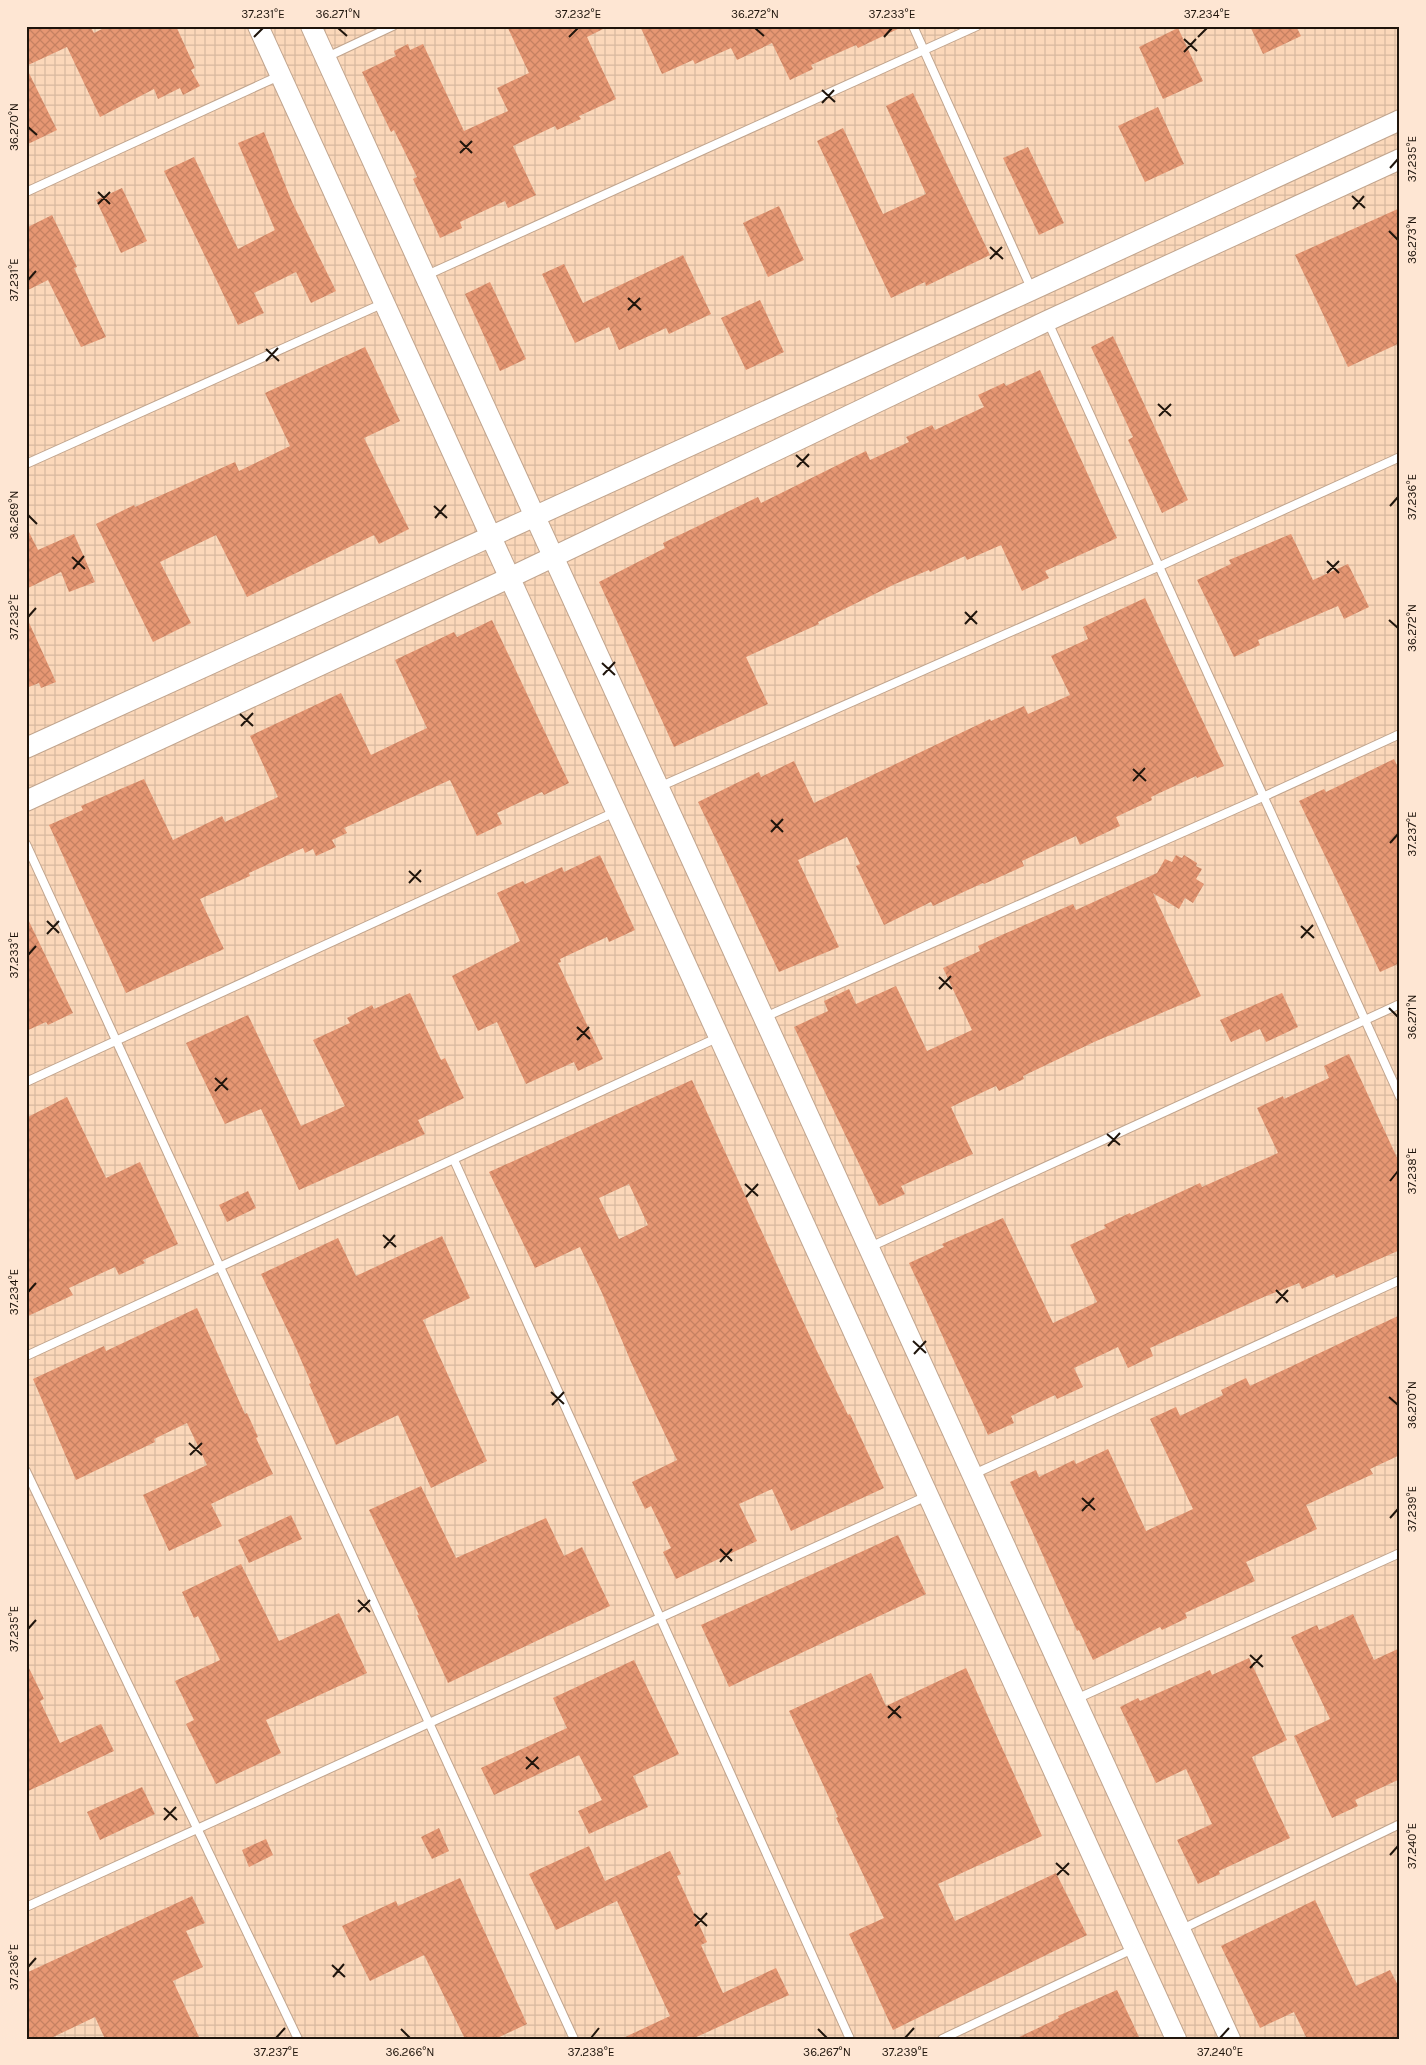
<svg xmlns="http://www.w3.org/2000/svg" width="1426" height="2065" viewBox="0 0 1426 2065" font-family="Karla,sans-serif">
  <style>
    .industrial { fill: url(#industrial-grid) }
    .building { fill: url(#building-cross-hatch); fill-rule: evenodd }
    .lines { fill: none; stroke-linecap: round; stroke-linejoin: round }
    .service-casing { stroke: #c1a58e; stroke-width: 10 }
    .tertiary-casing { stroke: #c1a58e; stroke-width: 22 }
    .service { stroke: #fff; stroke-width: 8 }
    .tertiary { stroke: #fff; stroke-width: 20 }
    .ticks { fill: none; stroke: #1f150c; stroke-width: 2 }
    .neatline { fill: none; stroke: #1f150c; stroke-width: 2 }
    .ticks-label { font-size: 12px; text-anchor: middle; fill: #1f150c }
  </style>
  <defs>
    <pattern id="industrial-grid" width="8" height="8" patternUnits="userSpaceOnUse" patternTransform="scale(1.25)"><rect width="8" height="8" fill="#fbd8ba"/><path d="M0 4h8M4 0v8" fill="none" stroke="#d7b89f"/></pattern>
    <pattern id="building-cross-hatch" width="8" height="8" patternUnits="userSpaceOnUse" patternTransform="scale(1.25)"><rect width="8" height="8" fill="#e69773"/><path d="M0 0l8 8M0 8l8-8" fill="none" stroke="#c58162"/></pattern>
  </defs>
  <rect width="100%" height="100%" fill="#fee6d3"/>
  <rect class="industrial" x="26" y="26" width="1374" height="2013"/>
  <g class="building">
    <path d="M26,26H90L94,33L108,26H176L195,68L191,70L200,86L183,95L180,88L158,99L154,89L100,117L67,47L26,66Z"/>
    <path d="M507,26H609L587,37L616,99L579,116L581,119L557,130L555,126L513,146L536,195L508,208L505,201L460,222L462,228L440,238L413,179L417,177L394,130L391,132L362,72L396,56L394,51L408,44L410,50L423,44L464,131L508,111L497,88L529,73Z"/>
    <path d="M640,26H904L858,48L856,45L811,65L813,69L790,80L772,43L737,60L731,48L695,64L693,60L662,74Z"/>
    <path d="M1250,26H1296L1301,36L1263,54Z"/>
    <path d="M1178,28L1203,81L1163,99L1139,47Z"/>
    <path d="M26,67L57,130L26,145Z"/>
    <path d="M913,93L990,255L926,286L925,282L891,298L817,141L843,128L883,214L926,194L886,106Z"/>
    <path d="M1158,107L1184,164L1145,182L1118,126Z"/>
    <path d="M264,132L292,202L336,291L311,303L296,272L254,293L264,313L238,325L164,171L194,157L238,249L275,230L238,143Z"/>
    <path d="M1028,147L1064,223L1039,235L1003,158Z"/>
    <path d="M122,188L147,241L121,253L96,200Z"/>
    <path d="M779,206L804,260L768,277L743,223Z"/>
    <path d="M1400,208V343L1348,367L1295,255Z"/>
    <path d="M52,215L77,267L74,268L106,337L81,347L48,280L26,291V228Z"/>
    <path d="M683,255L711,314L669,334L666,328L619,350L609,327L575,343L542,274L564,264L583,303Z"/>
    <path d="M490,282L526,359L500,371L465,294Z"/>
    <path d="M760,300L784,352L746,370L721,318Z"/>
    <path d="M1113,336L1188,500L1162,513L1128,440L1133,437L1091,347Z"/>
    <path d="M365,347L400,421L364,438L409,529L379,544L374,535L247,597L216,535L160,562L191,623L153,642L96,524L134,505L135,507L235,462L239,471L290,446L265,393Z"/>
    <path d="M1040,370L1117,538L1045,571L1049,578L1022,591L1001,545L967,560L965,556L930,572L929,570L895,584L818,622L819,624L746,657L768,704L674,747L599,582L665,548L663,543L758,497L761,503L866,451L870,460L909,442L906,437L932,425L935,430L984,407L978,395L1004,383L1006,386Z"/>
    <path d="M26,526L38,550L74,534L95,582L69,592L61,572L26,589Z"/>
    <path d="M1291,534L1313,580L1348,564L1369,607L1344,619L1338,606L1258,640L1260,645L1234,657L1197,580L1231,564L1229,560Z"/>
    <path d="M1145,598L1224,766L1197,778L1196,776L1151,797L1152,800L1116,817L1120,826L1080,845L1076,836L1022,861L1024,866L984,884L983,883L933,906L931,902L884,925L856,866L860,864L847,837L798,860L839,947L779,972L698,802L759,772L761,777L794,761L814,803L990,719L991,721L1024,706L1028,714L1070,695L1051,656L1088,639L1083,627Z"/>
    <path d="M26,616L56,682L41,688L39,683L26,688Z"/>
    <path d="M492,620L569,783L544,795L542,792L497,813L502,824L477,836L450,780L344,828L347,833L332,840L336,847L316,856L313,849L305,853L303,848L249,873L250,876L200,899L224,949L126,993L49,825L83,810L81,806L144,779L173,840L222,816L225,822L278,797L250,736L341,693L371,755L427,728L395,660L454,632L457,637Z"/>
    <path d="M1394,759L1400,771V963L1380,972L1299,801L1324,789L1326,792Z"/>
    <path d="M600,855L635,930L609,942L607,937L560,959L561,962L558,963L603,1059L578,1071L574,1062L526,1084L497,1022L478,1031L452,976L520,941L497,893L523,881L525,884L562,867L564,872Z"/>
    <path d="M1176,855L1182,858L1184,855L1197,863L1196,866L1202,869L1196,879L1204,884L1193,903L1185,898L1179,909L1153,893L1201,996L1094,1042L1023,1076L1024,1079L999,1091L996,1086L951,1107L973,1154L901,1186L905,1194L879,1206L794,1027L828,1011L824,1001L849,989L856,1004L896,986L927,1051L972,1030L943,968L980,951L978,946L1004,934L1073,904L1076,910L1157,873L1165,859L1172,862Z"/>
    <path d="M26,915L73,1013L48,1025L46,1022L26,1031Z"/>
    <path d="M410,993L441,1060L445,1058L464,1098L418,1120L425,1134L299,1190L261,1109L225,1124L186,1043L248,1015L301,1126L345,1106L313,1040L350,1023L347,1018L372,1005L374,1009Z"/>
    <path d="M1282,993L1298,1027L1266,1042L1260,1029L1231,1042L1220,1020Z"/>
    <path d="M1349,1054L1400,1164V1250L1336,1278L1334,1274L1302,1289L1299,1283L1266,1296L1150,1348L1153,1356L1128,1368L1118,1347L1074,1368L1083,1387L1057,1399L1055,1395L1011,1416L1014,1423L988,1435L909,1263L944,1247L942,1244L1003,1218L1053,1323L1097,1302L1070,1245L1106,1228L1104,1225L1130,1213L1131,1215L1200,1183L1202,1187L1278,1153L1257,1108L1283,1096L1284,1099L1329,1078L1324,1066Z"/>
    <path d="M692,1080L814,1345L848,1415L850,1414L884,1488L791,1531L772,1489L739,1504L757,1541L676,1579L663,1552L671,1548L651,1506L645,1509L632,1482L677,1460L631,1362L602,1293L580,1247L535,1268L489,1172ZM629,1184L648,1225L619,1239L599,1198Z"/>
    <path d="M67,1097L106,1178L140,1162L178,1244L143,1260L145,1263L119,1275L115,1267L69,1288L73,1295L26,1317V1118Z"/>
    <path d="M248,1191L256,1208L227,1222L219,1205Z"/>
    <path d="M442,1236L470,1298L423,1320L487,1461L431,1488L398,1415L336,1445L309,1384L311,1383L294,1344L261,1274L338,1238L356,1276Z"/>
    <path d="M197,1308L245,1414L247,1413L258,1437L256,1438L273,1474L211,1504L222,1526L169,1551L143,1495L207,1465L187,1423L154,1439L155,1442L76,1480L33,1379L104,1346L106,1351Z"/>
    <path d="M1400,1315V1455L1370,1469L1373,1474L1306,1505L1317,1529L1246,1562L1255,1581L1185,1613L1187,1618L1162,1630L1160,1627L1093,1660L1079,1630L1077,1631L1010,1482L1036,1470L1039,1477L1074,1460L1076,1464L1108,1449L1146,1531L1193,1509L1150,1419L1176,1407L1180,1416L1223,1395L1221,1390L1246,1378L1250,1386Z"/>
    <path d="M421,1486L456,1558L546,1518L564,1556L582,1547L610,1606L448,1683L417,1615H419L369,1510Z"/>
    <path d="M291,1515L302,1539L249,1563L238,1540Z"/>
    <path d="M898,1535L926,1594L729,1687L701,1625Z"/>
    <path d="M241,1564L279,1641L339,1613L367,1673L266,1720L281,1753L216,1784L186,1724L194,1720L175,1681L220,1660L198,1616L194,1618L182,1592Z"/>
    <path d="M1353,1614L1374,1660L1400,1648V1779L1355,1800L1358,1806L1332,1818L1294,1736L1330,1719L1291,1637L1317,1625L1319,1630Z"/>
    <path d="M1249,1658L1287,1740L1252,1757L1290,1838L1219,1871L1220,1874L1198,1884L1177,1840L1212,1824L1186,1769L1156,1783L1120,1707L1138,1698L1140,1701L1210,1670L1212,1675Z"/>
    <path d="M634,1660L679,1754L633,1776L648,1807L589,1834L578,1811L602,1800L579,1755L494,1795L481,1768L567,1728L553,1698Z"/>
    <path d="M26,1662L44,1699L40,1701L60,1743L101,1724L114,1751L26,1792Z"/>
    <path d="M966,1668L1042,1836L938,1884L955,1921L1056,1873L1087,1935L893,2030L849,1934L884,1918L836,1818L838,1817L789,1711L871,1673L886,1706Z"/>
    <path d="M142,1787L155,1814L100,1840L87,1812Z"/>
    <path d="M439,1828L449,1851L432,1859L421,1837Z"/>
    <path d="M266,1839L273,1855L249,1867L242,1850Z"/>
    <path d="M589,1846L605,1881L670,1851L681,1874L677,1876L707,1942L701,1945L723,1993L776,1968L789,1995L692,2039H621L670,2016L617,1901L556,1930L529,1874Z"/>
    <path d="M460,1878L527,2024L495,2039H465L424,1955L370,1981L342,1926L396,1901L398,1906Z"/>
    <path d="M192,1896L205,1923L186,1931L203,1967L173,1981L200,2039H105L95,2017L49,2039H26V1973Z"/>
    <path d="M1315,1900L1356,1986L1390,1970L1400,1989V2039H1307L1294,2012L1260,2028L1221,1946Z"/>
    <path d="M1117,1990L1140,2039H1015L1059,2018L1058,2016Z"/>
  </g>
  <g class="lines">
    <defs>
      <g id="service">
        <path d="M913,26L1031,288"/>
        <path d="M327,57L393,26"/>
        <path d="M26,192L279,76"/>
        <path d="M427,275L977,26"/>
        <path d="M1048,322L1400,1097"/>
        <path d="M26,464L384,303"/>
        <path d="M659,787L1160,566L1400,457"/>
        <path d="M26,844L574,2039"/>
        <path d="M765,1017L1265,796L1400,734"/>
        <path d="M26,1082L615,812"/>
        <path d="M454,1160L850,2039"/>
        <path d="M870,1247L1400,1004"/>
        <path d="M26,1356L719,1037"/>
        <path d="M26,1471L298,2039"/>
        <path d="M974,1474L1400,1280"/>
        <path d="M1076,1699L1400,1553"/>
        <path d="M26,1907L927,1496"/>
        <path d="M1180,1930L1400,1824"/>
        <path d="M942,2039L1135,1948"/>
      </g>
      <g id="tertiary">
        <path d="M258,26L1176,2039"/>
        <path d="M311,26L1230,2039"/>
        <path d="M26,748L1032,290L1400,120"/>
        <path d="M26,801L509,578L1047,321L1400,159"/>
      </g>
    </defs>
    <use href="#service" class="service-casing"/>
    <use href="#tertiary" class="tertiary-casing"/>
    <use href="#service" class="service"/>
    <use href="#tertiary" class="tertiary"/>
  </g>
  <path class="ticks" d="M338,28L347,36M755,28L764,36M254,37L263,28M569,37L578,28M884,37L892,28M1198,37L1207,28M1184,39L1197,51M1184,52L1196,39M822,90L835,102M822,103L834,90M28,127L37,135M460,141L472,153M460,153L472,141M1390,168L1398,159M98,192L110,204M1352,196L1365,208M98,204L110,192M1353,209L1364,196M1389,231L1398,240M990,247L1003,259M990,259L1002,247M28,280L36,271M628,298L641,310M628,310L640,298M266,349L279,361M266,361L278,348M1158,404L1171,416M1159,416L1171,404M796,455L809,467M797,467L809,454M434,506L447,518M1390,506L1398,497M28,515L37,524M435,518L446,505M72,557L85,569M1327,561L1339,573M73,569L84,556M1327,573L1339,561M965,612L977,624M28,617L36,608M1389,620L1398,628M965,624L977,611M602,663L615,675M603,675L615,662M240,714L253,726M241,726L253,713M1133,769L1146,781M1133,781L1145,768M771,820L783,832M771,832L783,819M1390,843L1398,834M409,871L421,882M409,883L421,870M47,921L59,933M1301,926L1314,938M47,934L59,921M1301,938L1313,925M28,955L36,946M939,977L952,989M939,989L951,976M1389,1008L1398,1017M577,1027L590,1039M577,1040L589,1027M215,1078L228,1090M215,1091L227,1078M1107,1134L1120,1145M1108,1146L1120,1133M1390,1181L1398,1171M745,1184L758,1196M746,1197L758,1184M383,1235L396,1247M384,1248L395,1235M1276,1290L1288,1302M28,1292L36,1283M1276,1303L1288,1290M913,1341L926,1353M914,1354L926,1341M551,1392L564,1404M1389,1397L1398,1405M552,1405L564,1392M189,1443L202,1455M190,1455L202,1443M1082,1498L1095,1510M1082,1511L1094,1498M1390,1518L1398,1509M720,1549L732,1561M720,1562L732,1549M358,1600L370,1612M358,1612L370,1600M28,1629L36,1620M1250,1655L1263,1667M1250,1668L1262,1655M888,1706L901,1718M888,1718L900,1706M526,1757L539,1769M526,1769L538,1757M164,1808L177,1820M164,1820L176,1807M1390,1855L1398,1846M1056,1863L1069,1875M1057,1875L1069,1863M694,1914L707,1926M695,1926L707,1913M332,1965L345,1977M28,1967L36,1958M333,1977L344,1964M401,2029L410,2038M818,2029L827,2038M276,2038L285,2028M591,2038L599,2028M905,2038L914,2028M1220,2038L1229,2028"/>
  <rect width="1426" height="2065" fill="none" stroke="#fee6d3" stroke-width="55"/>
  <rect x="28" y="28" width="1370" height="2010" class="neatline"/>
  <g class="ticks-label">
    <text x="263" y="18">37.231°E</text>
    <text x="338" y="18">36.271°N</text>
    <text x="578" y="18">37.232°E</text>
    <text x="755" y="18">36.272°N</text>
    <text x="892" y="18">37.233°E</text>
    <text x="1207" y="18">37.234°E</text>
    <text transform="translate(14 127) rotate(-90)" y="4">36.270°N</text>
    <text transform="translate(1412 159) rotate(-90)" y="4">37.235°E</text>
    <text transform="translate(1412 240) rotate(-90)" y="4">36.273°N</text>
    <text transform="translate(14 280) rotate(-90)" y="4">37.231°E</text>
    <text transform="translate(1412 497) rotate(-90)" y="4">37.236°E</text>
    <text transform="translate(14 515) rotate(-90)" y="4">36.269°N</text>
    <text transform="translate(14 617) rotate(-90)" y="4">37.232°E</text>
    <text transform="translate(1412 628) rotate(-90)" y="4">36.272°N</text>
    <text transform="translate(1412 834) rotate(-90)" y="4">37.237°E</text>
    <text transform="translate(14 955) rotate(-90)" y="4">37.233°E</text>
    <text transform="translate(1412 1017) rotate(-90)" y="4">36.271°N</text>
    <text transform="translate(1412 1171) rotate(-90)" y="4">37.238°E</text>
    <text transform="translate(14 1292) rotate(-90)" y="4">37.234°E</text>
    <text transform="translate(1412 1405) rotate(-90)" y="4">36.270°N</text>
    <text transform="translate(1412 1509) rotate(-90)" y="4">37.239°E</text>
    <text transform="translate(14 1629) rotate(-90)" y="4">37.235°E</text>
    <text transform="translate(1412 1846) rotate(-90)" y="4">37.240°E</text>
    <text transform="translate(14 1967) rotate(-90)" y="4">37.236°E</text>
    <text x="276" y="2056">37.237°E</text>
    <text x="410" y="2056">36.266°N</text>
    <text x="591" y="2056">37.238°E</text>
    <text x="827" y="2056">36.267°N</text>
    <text x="905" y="2056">37.239°E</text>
    <text x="1220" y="2056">37.240°E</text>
  </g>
</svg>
